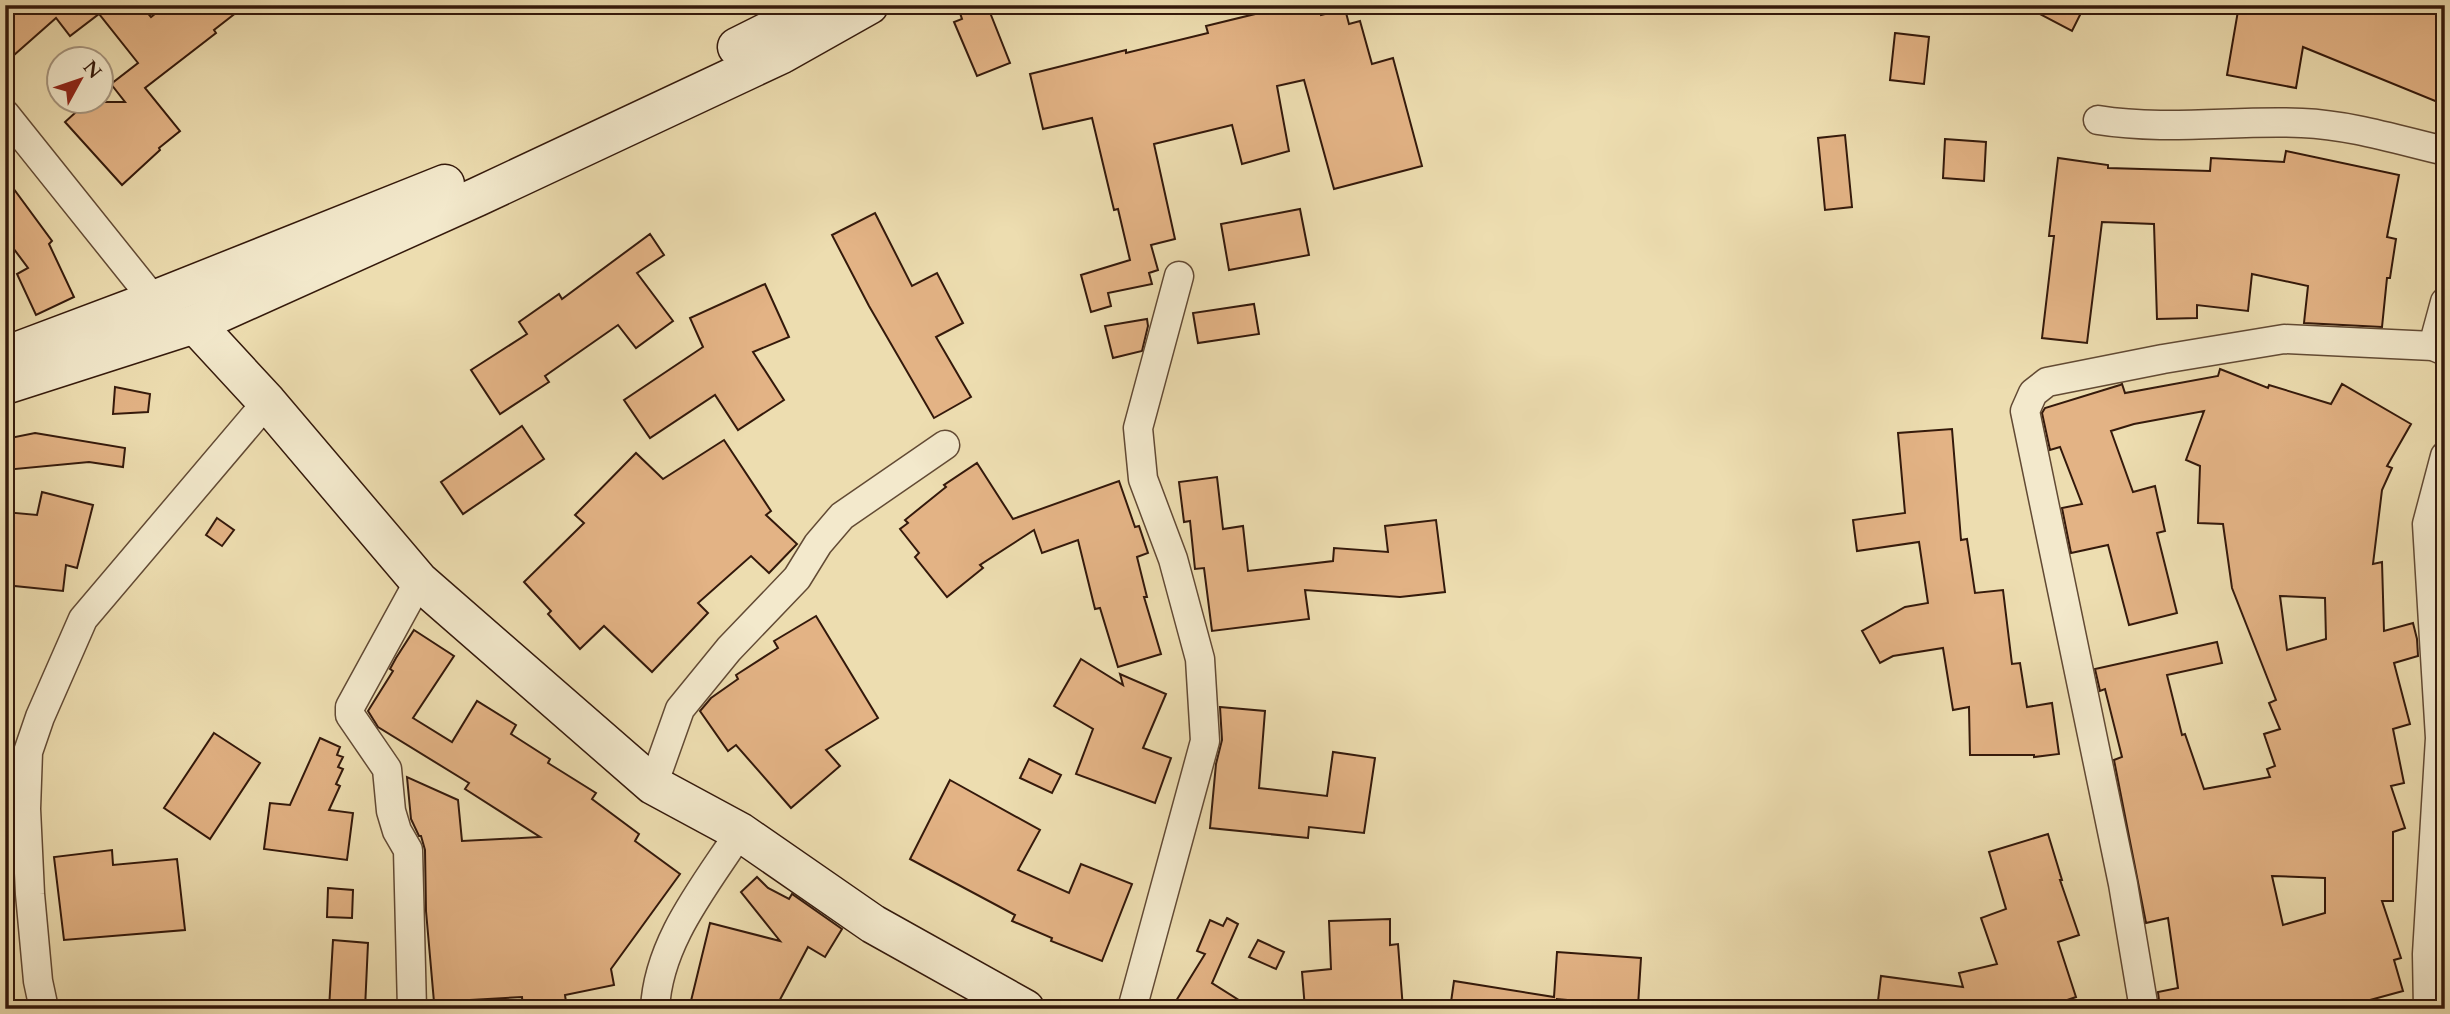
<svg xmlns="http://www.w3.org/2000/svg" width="2450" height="1014" viewBox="0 0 2450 1014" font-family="Cardo,serif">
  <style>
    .building { fill: #e3b385; stroke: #34190b; stroke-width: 2; fill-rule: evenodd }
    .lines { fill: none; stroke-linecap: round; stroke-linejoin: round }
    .street-casing { stroke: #624a34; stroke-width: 31 }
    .secondary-casing { stroke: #34190b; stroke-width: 41 }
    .street { stroke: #f3e9cc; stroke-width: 28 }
    .secondary { stroke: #f3e9cc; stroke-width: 38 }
  </style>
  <rect width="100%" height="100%" fill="#edddb0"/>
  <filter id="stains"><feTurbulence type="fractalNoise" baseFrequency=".00286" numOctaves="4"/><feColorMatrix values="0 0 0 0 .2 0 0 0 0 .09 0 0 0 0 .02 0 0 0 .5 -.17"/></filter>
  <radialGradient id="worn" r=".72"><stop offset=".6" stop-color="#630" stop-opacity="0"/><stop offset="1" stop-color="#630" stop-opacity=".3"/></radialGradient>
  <g class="building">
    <path d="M5,5H141L151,17L166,5H246L214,30L216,33L145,88L180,131L159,148L160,150L122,185L65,122L87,102H125L111,84L138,63L99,14L70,36L56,18L5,63Z"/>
    <path d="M980,5H987L1010,63L977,76L954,22L962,19L960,13Z"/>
    <path d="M1292,5H1318L1321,15L1345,9L1349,24L1360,21L1372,64L1393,58L1422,166L1334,189L1304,80L1277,86L1289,151L1242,164L1232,125L1154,144L1175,239L1151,245L1158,270L1149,273L1152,284L1108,293L1111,306L1091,312L1081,275L1130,260L1118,209L1114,210L1092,118L1043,129L1030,74L1126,50V53L1208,33L1206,26Z"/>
    <path d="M2023,5H2085L2072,31Z"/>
    <path d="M2239,5H2445V105L2303,47L2296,88L2227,75Z"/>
    <path d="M1895,33L1929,37L1924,84L1890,80Z"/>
    <path d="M1845,135L1852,207L1825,210L1818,138Z"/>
    <path d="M1945,139L1986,142L1984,181L1943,178Z"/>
    <path d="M2286,151L2399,175L2387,237L2396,239L2390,278H2387L2382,327L2304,323L2308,286L2252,274L2248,311L2197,305V318L2157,319L2154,224L2102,222L2087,343L2042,338L2054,236H2049L2058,158L2108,165V168L2210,171L2211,158L2284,162Z"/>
    <path d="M5,177L52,241L49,244L74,297L36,315L17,274L28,268L5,237Z"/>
    <path d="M1300,209L1309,255L1229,270L1221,224Z"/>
    <path d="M875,213L912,286L937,273L963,323L936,337L971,397L934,418L869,306L832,235Z"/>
    <path d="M650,234L664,255L637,273L673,321L636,348L618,325L545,376L549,382L500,414L471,370L527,334L519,322L559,294L562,299Z"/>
    <path d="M765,284L789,337L753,352L784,400L738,430L715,395L650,438L624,400L703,347L690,318Z"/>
    <path d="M1254,304L1259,334L1198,343L1193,313Z"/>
    <path d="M1147,319L1148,326L1142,351L1113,358L1105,326Z"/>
    <path d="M2220,369L2268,388L2269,385L2331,404L2342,384L2411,424L2387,466L2392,468L2382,490L2373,564L2382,562L2384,631L2413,623L2417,639L2418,656L2394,663L2410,724L2393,729L2404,783L2391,786L2405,828L2393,832V901H2382L2401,958L2394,960L2403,991L2337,1009H2160L2158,992L2178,988L2168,918L2146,923L2114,760L2122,757L2105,689L2100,691L2095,669L2217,642L2222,663L2167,675L2182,735L2185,734L2204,789L2270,777L2267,769L2275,766L2264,734L2280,729L2269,703L2276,700L2232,588L2223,524L2198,523L2200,466L2186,460L2204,411L2134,424L2111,431L2133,492L2155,486L2165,531L2157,533L2177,613L2129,625L2108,545L2071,553L2062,508L2082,504L2060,447L2050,450L2042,413L2045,408L2120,385L2122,384L2125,393L2218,376ZM2280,596L2325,598L2326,639L2287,650ZM2272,876L2325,878V913L2283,925Z"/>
    <path d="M115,387L150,394L148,412L113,414Z"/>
    <path d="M522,426L544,459L463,514L441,482Z"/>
    <path d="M1952,429L1961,540L1967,539L1975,593L2003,590L2012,664L2020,663L2027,707L2052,703L2059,754L2034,757V755H1970L1969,707L1953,710L1943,648L1893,656L1880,663L1862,631L1905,607L1928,603L1919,542L1857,551L1853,520L1905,513L1898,433Z"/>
    <path d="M35,433L125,448L123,467L89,462L5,470V439Z"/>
    <path d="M724,440L771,511L766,515L797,544L769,573L751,556L698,603L708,613L652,672L604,626L580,649L548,614L551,611L524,582L584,523L575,515L636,453L663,479Z"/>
    <path d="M977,463L1013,519L1119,481L1135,527L1139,526L1148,553L1137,557L1147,597H1144L1161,654L1118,667L1100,608L1095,609L1078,540L1042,553L1034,530L980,565L983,568L947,597L915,557L919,553L900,529L908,523L905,520L946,487L944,485Z"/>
    <path d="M1217,477L1223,529L1243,526L1248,571L1333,561L1334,548L1388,552L1385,526L1436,520L1445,592L1400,597L1305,590L1309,619L1212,631L1204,568L1195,569L1190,521L1184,522L1179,482Z"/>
    <path d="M42,492L93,505L77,568L66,565L63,591L5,585V512L37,515Z"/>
    <path d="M217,518L234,530L222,546L206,535Z"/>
    <path d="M816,616L878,718L826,750L840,766L791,808L736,745L728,751L700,711L711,698L738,679L736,675L778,648L774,641Z"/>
    <path d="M414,630L454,656L413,718L452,742L477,701L516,725L511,734L550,759L548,763L596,793L592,799L639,834L635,841L680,874L611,969L614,985L565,995L567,1009H523L522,997L434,1002L426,911L425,850L421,836H419L411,819L407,777L458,800L462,841L540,837L465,789L469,783L378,727L368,711L393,671L390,669L396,658Z"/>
    <path d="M1081,659L1123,685L1120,674L1166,694L1143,748L1171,758L1155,803L1076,774L1093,729L1054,706Z"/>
    <path d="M1220,707L1265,711L1259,788L1327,796L1333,752L1375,758L1364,833L1309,827L1308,838L1210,828L1216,764L1222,740Z"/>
    <path d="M214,733L260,763L210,839L164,808Z"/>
    <path d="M320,738L340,747L337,755L343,757L338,767L343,769L336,784L340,786L329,810L353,813L347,860L264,849L270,803L290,805Z"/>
    <path d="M1029,759L1061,775L1052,793L1020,778Z"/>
    <path d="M950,780L1040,830L1018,870L1069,893L1081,864L1132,884L1102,961L1051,941L1052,938L1012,921L1015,915L910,859Z"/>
    <path d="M2048,834L2062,880H2060L2079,935L2058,942L2076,997L2041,1009H1939L1878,1001L1881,976L1963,987L1959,973L1997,964L1981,918L2006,909L1989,852Z"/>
    <path d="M112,850L113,865L177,859L185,930L64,940L54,857Z"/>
    <path d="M757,877L768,888L789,899L792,894L842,929L825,957L808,947L775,1009H689L710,923L780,941L741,892Z"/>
    <path d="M328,888L353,890L352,918L327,917Z"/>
    <path d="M1227,918L1238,924L1212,983L1253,1009H1171L1205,954L1197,951L1210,920L1223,926Z"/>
    <path d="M1390,919V945L1398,944L1403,1009H1305L1302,972L1331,969L1329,921Z"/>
    <path d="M333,940L368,943L365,1009H329Z"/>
    <path d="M1258,940L1284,952L1276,969L1249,957Z"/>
    <path d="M1557,952L1641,958L1638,1006L1557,999V1009H1450L1454,981L1554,997Z"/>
  </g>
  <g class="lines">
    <defs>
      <g id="street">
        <path d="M5,114L154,300"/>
        <path d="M2098,120C2166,131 2234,120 2302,123C2351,125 2398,140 2445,151"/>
        <path d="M2433,346L2445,302"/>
        <path d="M653,785L680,709L729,649L797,578L818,544L842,516L945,445"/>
        <path d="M44,1009L38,981L30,894L26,809L28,752L40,717L83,619L267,402"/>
        <path d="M412,1009L408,850L397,831L391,811L387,769L350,715V707L419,581"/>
        <path d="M655,1009C658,942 705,886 740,832"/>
        <path d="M1132,1009L1205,741L1200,659L1173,559L1143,479L1138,428L1179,276"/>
        <path d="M2144,1009L2123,884L2025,411L2033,393L2047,382L2163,359L2284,339L2433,346L2445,351"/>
        <path d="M2428,1009L2427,954L2440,738L2427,524L2445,456"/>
      </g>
      <g id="secondary">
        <path d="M737,47L769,31L811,5"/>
        <path d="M195,324L267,402L419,581L653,785L740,832L873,924L1025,1009"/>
        <path d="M5,356L154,300L445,184"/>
        <path d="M5,385L195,324L477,197L782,54L869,5"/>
      </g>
    </defs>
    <use href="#street" class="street-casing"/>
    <use href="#secondary" class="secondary-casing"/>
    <use href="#street" class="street"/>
    <use href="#secondary" class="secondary"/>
  </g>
  <rect width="2450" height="1014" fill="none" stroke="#edddb0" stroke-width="28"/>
  <rect x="7" y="7" width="2436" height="1000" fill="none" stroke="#34190b" stroke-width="3.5"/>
  <rect x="14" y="14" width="2422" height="986" fill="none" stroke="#34190b" stroke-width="2"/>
  <g transform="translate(80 80) rotate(50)"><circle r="33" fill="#f3e9cc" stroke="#a7967f" stroke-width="2"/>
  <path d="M0-5L12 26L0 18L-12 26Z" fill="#8f2418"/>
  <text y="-10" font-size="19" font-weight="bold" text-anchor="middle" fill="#34190b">N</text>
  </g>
  <rect width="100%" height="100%" filter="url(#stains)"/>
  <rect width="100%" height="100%" fill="url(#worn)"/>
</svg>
